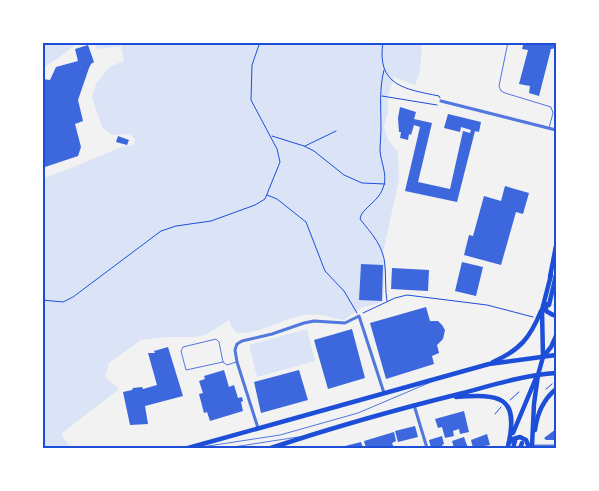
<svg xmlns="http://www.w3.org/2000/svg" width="599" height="491" viewBox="0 0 599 491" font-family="'PT Sans Narrow',sans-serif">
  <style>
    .green { fill: #dbe4f7 }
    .building { fill: #3d67dc }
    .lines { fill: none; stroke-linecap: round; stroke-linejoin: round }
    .path { stroke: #1d4ed8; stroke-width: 1 }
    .service { stroke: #5277de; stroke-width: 1 }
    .minor { stroke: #5277de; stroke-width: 3 }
    .primary { stroke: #1d4ed8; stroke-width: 4.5 }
    .neatline { fill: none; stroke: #1d4ed8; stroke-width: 2 }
  </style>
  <rect width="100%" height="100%" fill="#f2f2f2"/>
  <g class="green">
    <path d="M43,42H78V43L54,61L43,67Z"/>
    <path d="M93,43H422L420,71L415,85L394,77L388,97V112L384,126L388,140L398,152L399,180L382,257L385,262L383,302L361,308L344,320C332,318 318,313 305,315C282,318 262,334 237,333L231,326L229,320L205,335L195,337H167L141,340L109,363L105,377L119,389L61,434L71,448H43V178L61,172L124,146L134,145L135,139L130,134L112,135L102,127L92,98L96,84L109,67L124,61L121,46L98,49Z"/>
    <path d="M307,329L315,361L257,377L249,345Z"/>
  </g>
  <g class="building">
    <path d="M524,42H556V48L551,49L539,96L529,93L530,86L519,84L528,50L522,49Z"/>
    <path d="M88,45L94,62L91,64L89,68L78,100L83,121L75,124L81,147L78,156L42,168V79L50,80L56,67L78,61L75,49Z"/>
    <path d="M400,107L416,112L414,119L432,123L418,182L450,189L463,131L470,133L471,130L461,127L460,132L444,128L448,114L481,122L479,132L475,131L457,202L405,191L420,127L414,125L411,135L409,134L408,140L400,138L401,132H399L398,118Z"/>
    <path d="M118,136L129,140L127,145L116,142Z"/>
    <path d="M505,186L529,193L523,214L516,212L501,265L464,255L469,235L473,236L484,196L501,201Z"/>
    <path d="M462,262L483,267L476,296L455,291Z"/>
    <path d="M361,264L383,265L382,301L359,300Z"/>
    <path d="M392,268L429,270L428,291L391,289Z"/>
    <path d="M426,307L430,321H438L442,325L445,330L443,339L437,345L439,353L432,356L434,364L386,379L370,323Z"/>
    <path d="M352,329L365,378L328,389L314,340Z"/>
    <path d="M168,347L183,396L145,406L148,424L130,425L123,392L132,390L133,388L142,387L143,389L157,385L148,353H155L154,351Z"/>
    <path d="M224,370L229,387L234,385L238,398L242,397L243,401L241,402L243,411L210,421L207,412L204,413L199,394L203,393L199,381L205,379L204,376Z"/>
    <path d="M299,370L308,400L261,413L254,382Z"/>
    <path d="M464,411L469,432L460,434L459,429L453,431L454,436L445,438L442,427L438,428L435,419Z"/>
    <path d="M415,426L418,437L398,442L395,431Z"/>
    <path d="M556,429V440H546L544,438Z"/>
    <path d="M394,432L396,441L392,443L394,448H366L364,441Z"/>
    <path d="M487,434L490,445L473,448L471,440Z"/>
    <path d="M442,436L444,444L442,445L443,448H431L429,440Z"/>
    <path d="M464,437L468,448H454L452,441Z"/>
    <path d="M361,442L363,448H346L345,446Z"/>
  </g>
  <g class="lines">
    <g class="path">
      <path d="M383,42C376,86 405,89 439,96L440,98"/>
      <path d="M384,70C379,89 381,108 381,128C381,135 380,143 380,151C381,162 387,174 384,185C380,202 361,208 360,219C371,233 384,246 385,266C386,278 385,290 387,301"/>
      <path d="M382,96L437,105"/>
      <path d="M272,136L304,146L314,151L344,175L362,183L385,184"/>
      <path d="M305,146L336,131"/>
      <path d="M267,195L277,199L306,222L325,271L344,291L357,313"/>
      <path d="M42,300L63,302L73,297L161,231L176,226L211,221L255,205L265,199L280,162L277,149L251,100L252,65L260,42"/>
      <path d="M363,313L395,298L407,295L487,305L533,317"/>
      <path d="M546,389L552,384"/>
      <path d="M510,400L519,392"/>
      <path d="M495,414L501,407"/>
    </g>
    <g class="service">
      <path d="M508,42L499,86L501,91L505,93L551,107L553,113L549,128"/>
      <path d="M223,362L186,370L181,351L183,347L216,339L219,342L223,362L227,365L236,362"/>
      <path d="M195,448L280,435L358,413L431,382"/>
      <path d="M227,448L298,437"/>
    </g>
    <g class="minor">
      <path d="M441,101L556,130"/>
      <path d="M414,405L427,448"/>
      <path d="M258,428L237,362L235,350L237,344L242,341L272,334L304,323L314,321L345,323L359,316L384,393"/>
      <path d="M532,446H556"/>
    </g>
    <g class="primary">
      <path d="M550,277L556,246"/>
      <path d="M546,304V311L553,315H556"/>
      <path d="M549,305L556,275"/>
      <path d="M556,306V305"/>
      <path d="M543,357L551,347L556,336"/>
      <path d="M493,362C520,350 530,338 541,311"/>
      <path d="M456,397C499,394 520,395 508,446"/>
      <path d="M535,430C537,414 544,399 556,389"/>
      <path d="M513,433L536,378"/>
      <path d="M509,443L513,439L520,437L526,440L529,447L532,446"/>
      <path d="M532,446L534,404L538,375L543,357L542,310L551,275"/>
      <path d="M188,448L489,364L556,355"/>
      <path d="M271,448C334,427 398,409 463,393C493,385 525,375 556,373"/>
      <path d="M513,448L515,441"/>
      <path d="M520,448L522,443"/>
    </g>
  </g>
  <rect width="599" height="491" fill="none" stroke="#ffffff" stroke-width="88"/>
  <rect x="44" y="44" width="511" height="403" class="neatline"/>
</svg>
